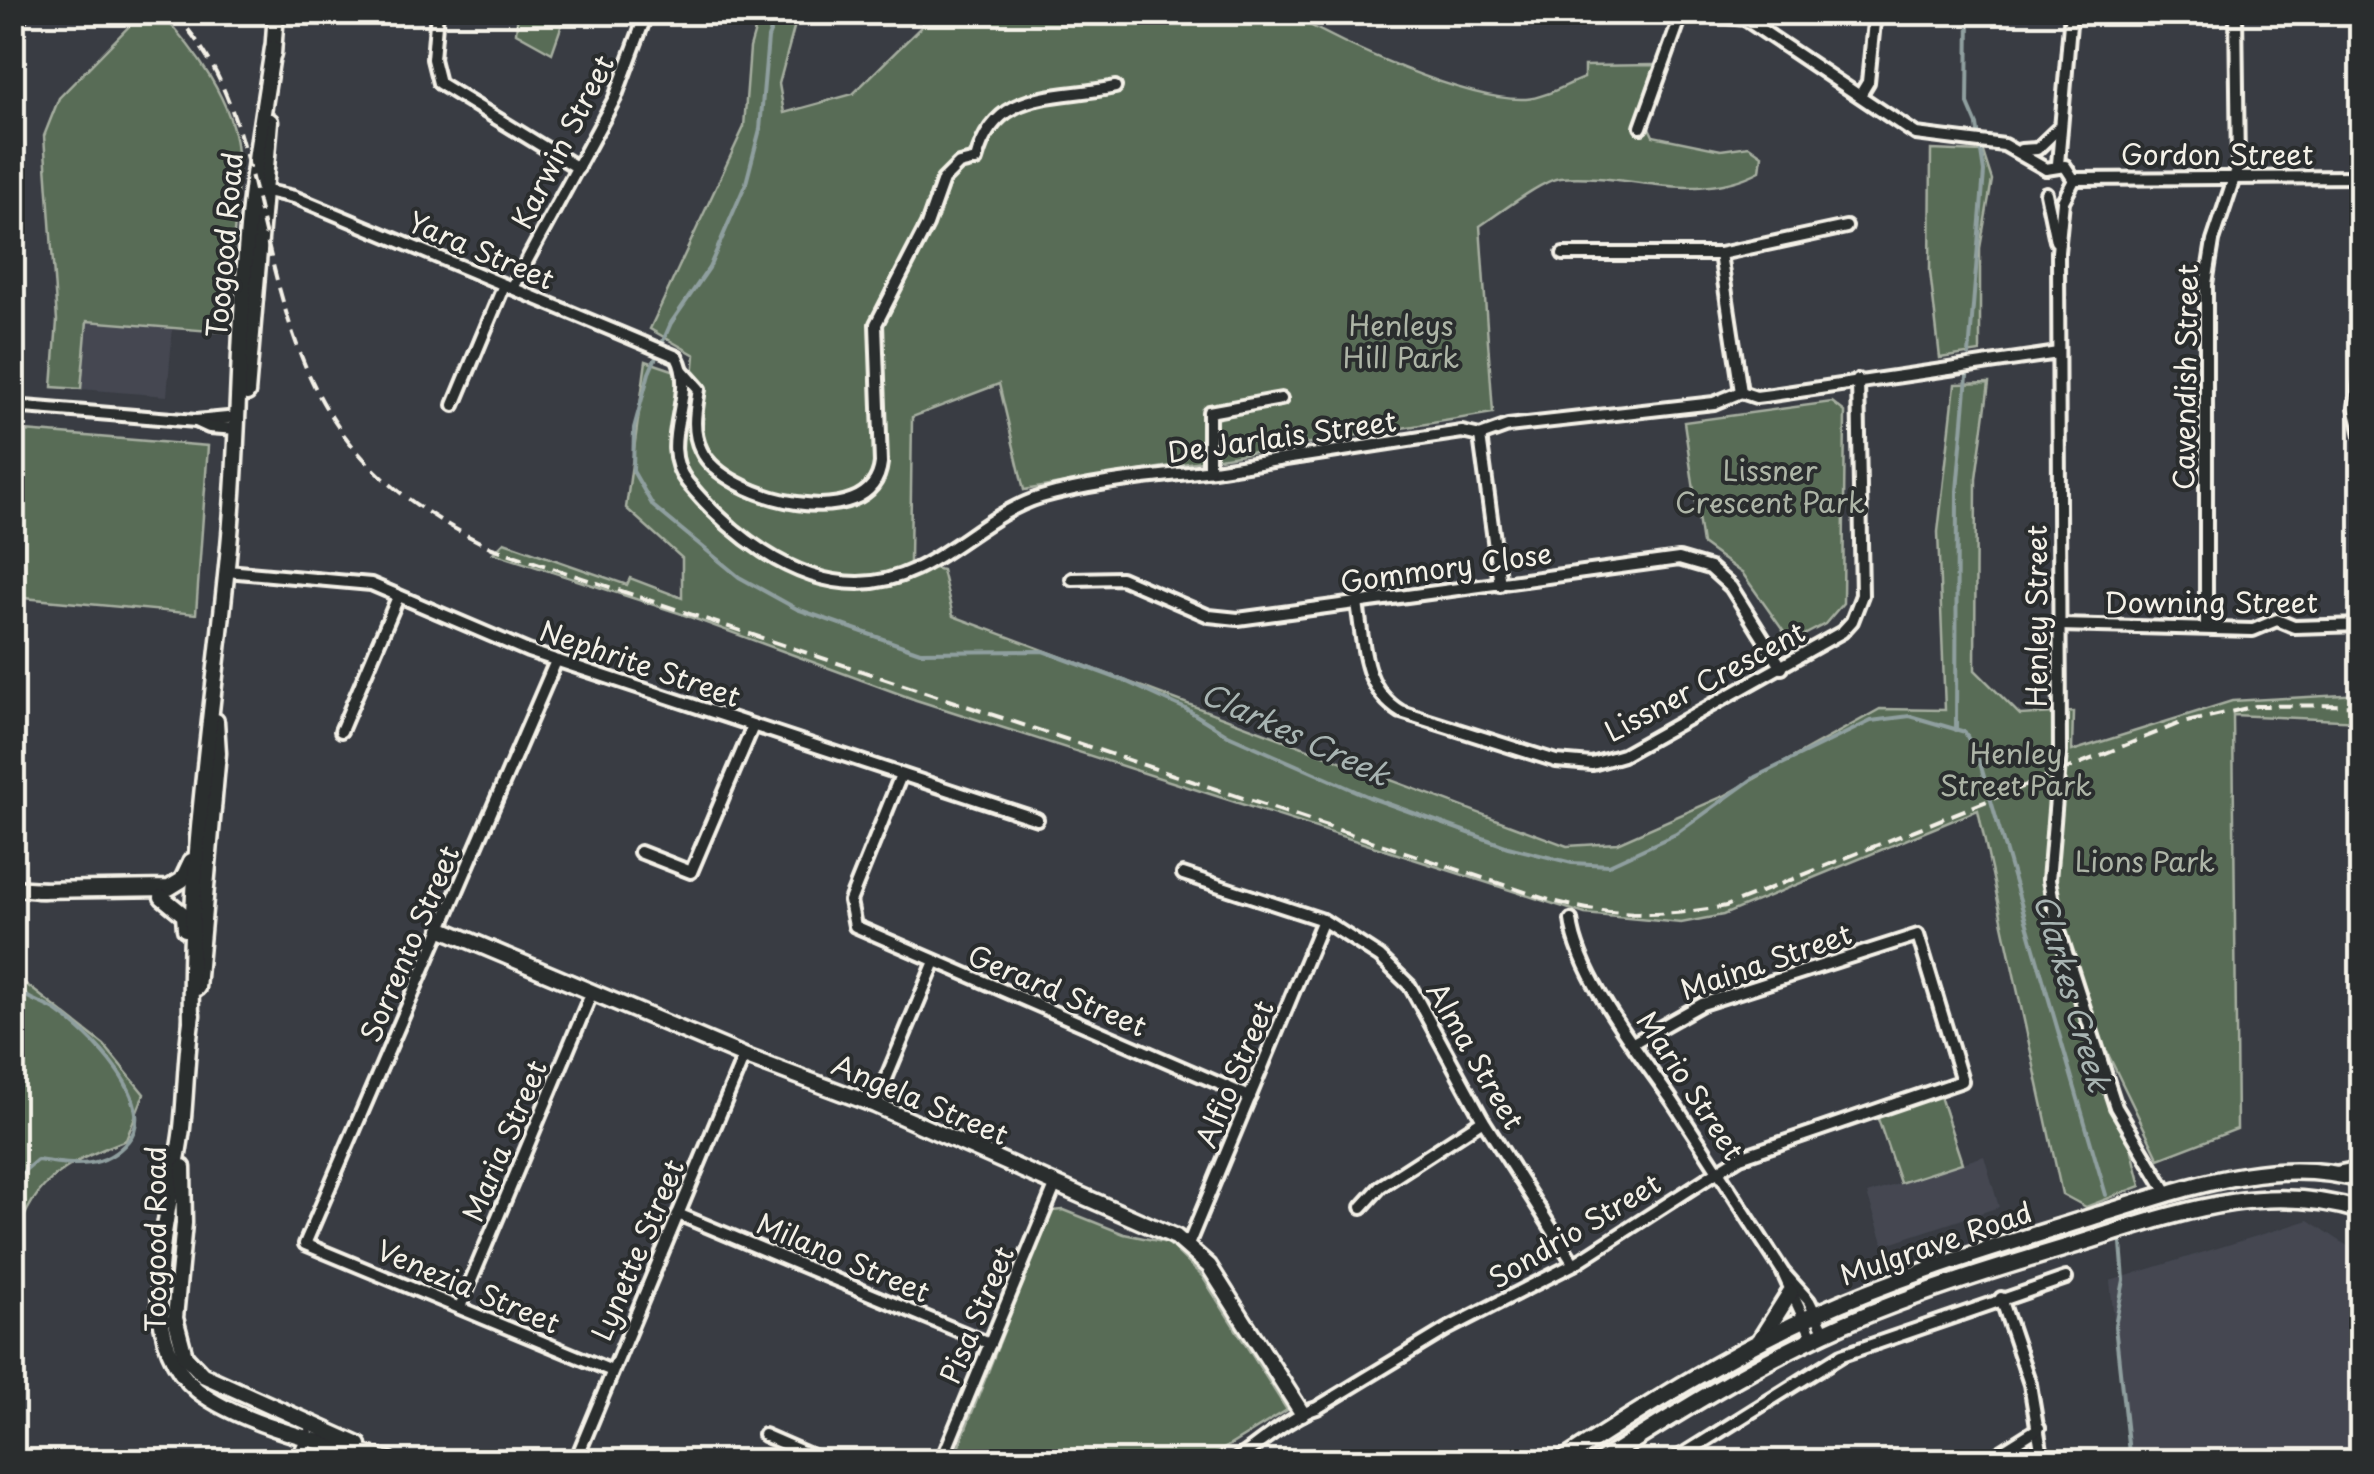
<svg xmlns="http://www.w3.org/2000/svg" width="2374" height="1474" viewBox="0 0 2374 1474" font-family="'Playpen Sans',sans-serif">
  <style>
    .built { fill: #444751 }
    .green { fill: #596c57; stroke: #a6aea0; stroke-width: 2.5 }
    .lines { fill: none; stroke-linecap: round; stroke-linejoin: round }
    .stream { stroke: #8f9f9f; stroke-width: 4 }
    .street-casing { stroke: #f4f1e8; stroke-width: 18 }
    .secondary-casing { stroke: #f4f1e8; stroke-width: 21 }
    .primary-casing { stroke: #f4f1e8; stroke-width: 22 }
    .street { stroke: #2a2d2e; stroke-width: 10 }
    .secondary { stroke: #2a2d2e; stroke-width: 14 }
    .primary { stroke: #2a2d2e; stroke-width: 15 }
    .rail { stroke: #f4f1e8; stroke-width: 4; stroke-dasharray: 15 8; stroke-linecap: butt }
    .labels { text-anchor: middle; stroke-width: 8; stroke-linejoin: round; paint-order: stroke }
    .street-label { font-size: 28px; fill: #f4f1e8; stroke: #2a2d2e }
    .park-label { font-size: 28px; fill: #aeb5a7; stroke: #2a2d2e }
    .water-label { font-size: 30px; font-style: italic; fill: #a8b4b2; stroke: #2a2d2e }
  </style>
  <rect width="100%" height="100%" fill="#393c43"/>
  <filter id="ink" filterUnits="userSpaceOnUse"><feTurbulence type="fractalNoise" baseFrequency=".01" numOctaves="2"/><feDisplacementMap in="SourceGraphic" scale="20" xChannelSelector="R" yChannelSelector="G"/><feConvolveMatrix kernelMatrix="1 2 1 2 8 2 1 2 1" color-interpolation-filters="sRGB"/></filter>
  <g filter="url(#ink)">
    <g class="built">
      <path d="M87,321L173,327L167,396L81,389Z"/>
      <path d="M1984,1156L1999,1207L1884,1245L1867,1194Z"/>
      <path d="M2309,1220L2361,1255V1461H2128L2110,1281Z"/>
    </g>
    <g class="green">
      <path d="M143,12L160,13C193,47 235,103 237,154C240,212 228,274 223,332L87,321L81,389L52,387L57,321L44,136L59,98Z"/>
      <path d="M518,12L566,13L552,53L516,33Z"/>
      <path d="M947,12L1288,13C1340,43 1466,102 1526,99C1544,98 1567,84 1584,78V66L1655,65L1640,109L1653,136L1721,150L1749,146L1762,155L1760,171C1694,206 1628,172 1560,178C1542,180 1497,215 1480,226L1493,413L1024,490L999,384L912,417L910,562L942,570L953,616L1567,846L1617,843L1724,796L1880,709L1945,710L1938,532L1955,384L1989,383L1976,478L1975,670L2020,715L2073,712L2072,751L2232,701L2361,694V721L2233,715L2237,1129L2159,1159L2107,1052L2141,1186L2086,1207L2062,1194L1978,810L1723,915L1681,923L1585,914L916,700L679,613L493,553L504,542L627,585L630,578L682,598V558L626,508L646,361L693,377L695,355L650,329L744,127L750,48L760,13H798L779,84L784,113L853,94L923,25L917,13Z"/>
      <path d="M1931,150L1983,152L1992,180L1980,248V352L1940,358L1930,272Z"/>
      <path d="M1832,402L1845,412L1843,603L1825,624L1791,642L1743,574L1702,544L1684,422Z"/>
      <path d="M12,430L208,446L196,614L13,597Z"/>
      <path d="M13,974L104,1045L144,1094L126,1140C64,1164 27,1183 13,1252Z"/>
      <path d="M1940,1096L1962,1163L1900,1183L1877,1116Z"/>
      <path d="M1064,1210L1124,1234L1168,1243L1202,1276L1287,1410L1204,1461H953L1051,1211Z"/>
    </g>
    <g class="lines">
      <g class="stream">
        <path d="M778,12L768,38L760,129L746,183L709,268L671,323L649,373L634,428L633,471L653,506L739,577L797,609L920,652L1043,651L1127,682L1186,709L1228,735L1369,797L1508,847L1572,863L1609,865L1676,834L1755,777L1871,721L1910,716L1965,732L1980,763L2106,1195"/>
        <path d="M1969,355L1984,172L1977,125L1968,104L1969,12"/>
        <path d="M1956,730L1957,491L1967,376"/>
        <path d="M12,984C24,999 42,1002 58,1012C89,1033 160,1102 128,1141C103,1171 73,1165 37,1160L18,1176L12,1195"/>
        <path d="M2121,1243L2124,1280L2115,1326L2130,1462"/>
      </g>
      <defs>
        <g id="street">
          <path d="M437,12L433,59L439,83L578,168"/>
          <path d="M1681,12L1745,19L1916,134L2004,145L2046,169"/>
          <path d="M12,27L24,12"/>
          <path d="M1860,95L1868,82L1875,12"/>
          <path d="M1641,127L1682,13"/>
          <path d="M2021,150L2037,149L2060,127"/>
          <path d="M2058,164L2071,12"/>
          <path d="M2046,169L2065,166L2074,180L2063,201L2058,252L2060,752L2049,880L2058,928L2116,1107L2168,1194"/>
          <path d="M2073,179L2362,177"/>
          <path d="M267,191L294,197L677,357C698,396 656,443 687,482C728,532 791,583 858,583C932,583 975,517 1041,497C1096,481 1157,477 1214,470C1296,458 1379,444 1462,432L1480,436L1508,426L1714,403L1741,392L1756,397L1772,395L2058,353"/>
          <path d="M2046,193L2056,241"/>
          <path d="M1563,254H1720L1846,227"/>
          <path d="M1720,254L1741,392"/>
          <path d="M512,288L615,98L647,12"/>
          <path d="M682,370L699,389C696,409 691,430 701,450C724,500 873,537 881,463L876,324L927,225L943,180L959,164L976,160C995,87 1054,100 1115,87"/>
          <path d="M2362,371L2355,407L2362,435"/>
          <path d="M454,405L504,285"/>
          <path d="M12,406L196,421L238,417"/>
          <path d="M196,421L209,427L238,429"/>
          <path d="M1480,436L1500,585"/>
          <path d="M1209,470V412L1281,399"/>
          <path d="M227,571L371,584L528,651L1037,819"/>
          <path d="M1072,579L1121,578L1209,616L1238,619L1679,559L1710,568L1731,587L1782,668"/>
          <path d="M1357,603C1364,645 1362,688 1401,712L1556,761L1592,764L1623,755L1842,632L1852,621L1862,595L1858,380"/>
          <path d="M2060,625L2253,630L2277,620L2294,627L2362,625"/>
          <path d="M2206,626V284L2213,241L2238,166L2236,12"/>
          <path d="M556,661L305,1244L612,1371"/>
          <path d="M341,731L398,597"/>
          <path d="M901,775L850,901L855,926L1250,1097"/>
          <path d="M640,852L691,872L753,726"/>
          <path d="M1183,874L1323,920L1380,957L1410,986L1483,1120L1574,1264"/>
          <path d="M1571,920C1578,977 1640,1054 1673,1102C1710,1158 1746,1215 1783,1272L1809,1301L1825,1333"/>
          <path d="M875,1105L934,964"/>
          <path d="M2337,1172L2362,1167"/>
          <path d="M1362,1207L1381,1186L1483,1120"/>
          <path d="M678,1214L990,1344"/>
          <path d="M1188,1245L1323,920"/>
          <path d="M1783,1273L1813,1339"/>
          <path d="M2001,1298L2030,1384L2043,1462"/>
          <path d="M460,1307L592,992"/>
          <path d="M764,1435L826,1462"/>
          <path d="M296,1462L308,1434"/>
          <path d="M575,1462L744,1056"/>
          <path d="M941,1462L1055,1186"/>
          <path d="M1233,1462C1255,1447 1295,1414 1317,1408L1447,1329L1574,1264L1740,1157L1962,1081L1918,935L1702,1004L1633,1043"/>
          <path d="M1671,1462L1842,1355L2066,1278"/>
          <path d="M1985,1462L2039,1428"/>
        </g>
        <g id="secondary">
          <path d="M273,54L276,12"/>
          <path d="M247,393L270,121"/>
          <path d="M12,888L43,890"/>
          <path d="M37,890L169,888L182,880L191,861"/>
          <path d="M162,897L184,915L185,929"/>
          <path d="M442,929L744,1056L875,1105L1176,1237L1209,1266L1302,1413"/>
          <path d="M197,988L218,753L216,721"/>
          <path d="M192,1015C186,1052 186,1091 182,1128C173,1205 128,1332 197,1390C240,1425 336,1446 389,1460"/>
          <path d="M191,1021C188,861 214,704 229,546C239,440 238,334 248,228C253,168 264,108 273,48"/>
          <path d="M183,1167L184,1223L175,1318L185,1356L203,1375L359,1445"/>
        </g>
        <g id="primary">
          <path d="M1761,1339L1790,1293"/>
          <path d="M1560,1462C1643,1408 1726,1355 1816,1314C1906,1273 2001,1246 2095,1216C2182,1190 2270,1154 2362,1180"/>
          <path d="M1600,1462C1679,1411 1758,1362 1844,1324C1921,1291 2001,1267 2081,1243C2175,1214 2263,1180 2362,1211"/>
        </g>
      </defs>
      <use href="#street" class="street-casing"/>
      <use href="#secondary" class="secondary-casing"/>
      <use href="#primary" class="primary-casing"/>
      <use href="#street" class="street"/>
      <use href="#secondary" class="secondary"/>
      <use href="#primary" class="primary"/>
      <path class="rail" d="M173,12C221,63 236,116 253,182C295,358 313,463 492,548L1546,899C1607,917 1663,918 1726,906L2178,724L2256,706L2362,705"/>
    </g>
  </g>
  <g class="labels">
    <g class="street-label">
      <text transform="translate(563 142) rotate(-63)" y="10">Karwin Street</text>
      <text x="2217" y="165">Gordon Street</text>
      <text transform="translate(225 245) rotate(-85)" y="10">Toogood Road</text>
      <text transform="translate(481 251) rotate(23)" y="10">Yara Street</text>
      <text transform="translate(2186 377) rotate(-89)" y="10">Cavendish Street</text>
      <text transform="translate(1282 437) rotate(-8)" y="10">De Jarlais Street</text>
      <text transform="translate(1446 568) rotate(-8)" y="10">Gommory Close</text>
      <text x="2211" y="613">Downing Street</text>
      <text transform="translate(2037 616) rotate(-90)" y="10">Henley Street</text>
      <text transform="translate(640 664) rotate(19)" y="10">Nephrite Street</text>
      <text transform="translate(1705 682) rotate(-28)" y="10">Lissner Crescent</text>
      <text transform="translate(410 944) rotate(-67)" y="10">Sorrento Street</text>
      <text transform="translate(1766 962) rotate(-19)" y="10">Maina Street</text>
      <text transform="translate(1057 991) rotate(23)" y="10">Gerard Street</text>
      <text transform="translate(1475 1056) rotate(60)" y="10">Alma Street</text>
      <text transform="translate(1235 1074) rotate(-67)" y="10">Alfio Street</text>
      <text transform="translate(1690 1086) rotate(57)" y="10">Mario Street</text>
      <text transform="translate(920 1100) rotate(23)" y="10">Angela Street</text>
      <text transform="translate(505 1141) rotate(-67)" y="10">Maria Street</text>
      <text transform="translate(1575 1231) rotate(-31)" y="10">Sondrio Street</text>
      <text transform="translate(156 1239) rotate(-90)" y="10">Toogood Road</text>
      <text transform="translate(1936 1244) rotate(-19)" y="10">Mulgrave Road</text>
      <text transform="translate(638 1250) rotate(-67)" y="10">Lynette Street</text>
      <text transform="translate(843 1258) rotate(23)" y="10">Milano Street</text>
      <text transform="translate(468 1287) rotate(23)" y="10">Venezia Street</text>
      <text transform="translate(977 1315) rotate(-67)" y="10">Pisa Street</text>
    </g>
    <g class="park-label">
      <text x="1401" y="336">Henleys<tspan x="1401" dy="32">Hill Park</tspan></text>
      <text x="1770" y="481">Lissner<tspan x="1770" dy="32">Crescent Park</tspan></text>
      <text x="2016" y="764">Henley<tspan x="2016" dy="32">Street Park</tspan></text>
      <text x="2145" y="872">Lions Park</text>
    </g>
    <g class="water-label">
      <text transform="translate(1295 735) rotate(25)" y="10">Clarkes Creek</text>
      <text transform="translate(2071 993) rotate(74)" y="10">Clarkes Creek</text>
    </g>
  </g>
  <rect width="2374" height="1474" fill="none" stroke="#2a2d2e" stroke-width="50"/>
  <rect x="25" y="25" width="2324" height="1424" fill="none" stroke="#f4f1e8" stroke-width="4" filter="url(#ink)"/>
</svg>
